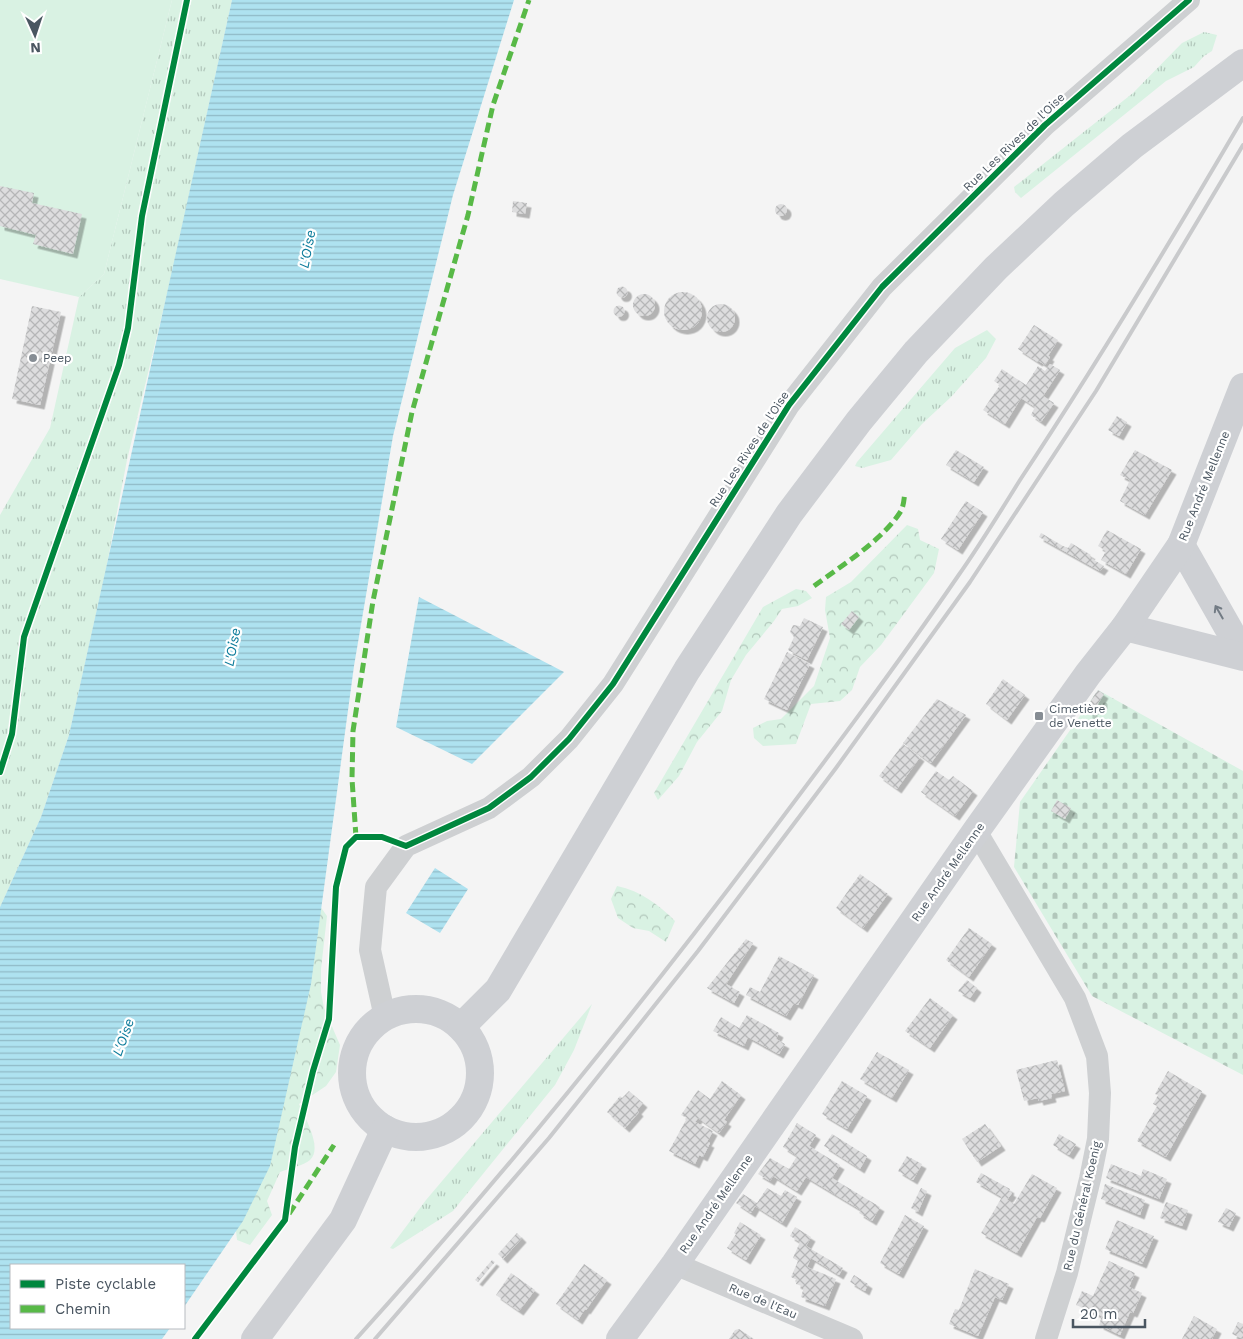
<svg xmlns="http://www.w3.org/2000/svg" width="1243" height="1339" viewBox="0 0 1243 1339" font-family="'Work Sans',sans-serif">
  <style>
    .grass { fill: url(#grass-tufts) }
    .forest { fill: url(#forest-crowns) }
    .cemetery { fill: url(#cemetery-stones) }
    .green { fill: #d9f2e3 }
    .water { fill: url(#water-rules) }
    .building { fill: url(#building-cross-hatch); filter: url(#shadow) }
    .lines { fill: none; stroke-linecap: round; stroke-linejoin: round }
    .street { stroke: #ced0d2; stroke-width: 22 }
    .secondary { stroke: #ced0d4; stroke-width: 28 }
    .rail { stroke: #c9cacc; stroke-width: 4 }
    .quiet { stroke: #58b947; stroke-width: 5; stroke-dasharray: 10 5; stroke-linecap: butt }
    .cycleway-casing { stroke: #fff; stroke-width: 9 }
    .cycleway { stroke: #00873e; stroke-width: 6 }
    .oneway { stroke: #727b84 }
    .poi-dot { fill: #868d94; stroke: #fff; stroke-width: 2 }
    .labels { text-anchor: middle; stroke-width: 4.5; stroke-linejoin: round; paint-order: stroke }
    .street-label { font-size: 12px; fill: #4a5661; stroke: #fff }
    .poi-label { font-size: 12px; fill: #4a5661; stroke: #fff; text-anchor: start }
    .water-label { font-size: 14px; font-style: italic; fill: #0c7c9b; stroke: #fff }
  </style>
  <defs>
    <pattern id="grass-tufts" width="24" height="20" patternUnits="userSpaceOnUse" patternTransform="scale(1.25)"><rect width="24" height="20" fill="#d9f2e3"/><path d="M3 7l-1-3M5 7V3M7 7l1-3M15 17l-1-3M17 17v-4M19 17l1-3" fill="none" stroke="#b2c7bb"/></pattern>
    <pattern id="forest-crowns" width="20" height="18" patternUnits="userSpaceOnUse" patternTransform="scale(1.25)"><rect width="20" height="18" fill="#d9f2e3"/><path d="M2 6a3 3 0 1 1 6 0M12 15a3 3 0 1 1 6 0" fill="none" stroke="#b2c7bb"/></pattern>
    <pattern id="cemetery-stones" width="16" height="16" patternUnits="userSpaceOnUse" patternTransform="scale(1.25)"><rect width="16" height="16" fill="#d9f2e3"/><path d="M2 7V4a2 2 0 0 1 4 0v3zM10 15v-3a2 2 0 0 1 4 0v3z" fill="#b2c7bb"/></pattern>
    <pattern id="water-rules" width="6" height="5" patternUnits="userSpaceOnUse" patternTransform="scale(1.25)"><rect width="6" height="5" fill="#aee2f0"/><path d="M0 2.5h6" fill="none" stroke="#90bac6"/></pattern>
    <pattern id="building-cross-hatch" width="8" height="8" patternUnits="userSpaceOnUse" patternTransform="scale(1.25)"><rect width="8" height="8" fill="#ddddde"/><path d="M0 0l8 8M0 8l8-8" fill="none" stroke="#b5b6b7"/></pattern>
    <filter id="shadow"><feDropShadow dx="4.5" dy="4.5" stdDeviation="0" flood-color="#0004"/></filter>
  </defs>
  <rect width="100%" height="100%" fill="#f4f4f4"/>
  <g class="grass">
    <path d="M172,0H232L168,290L127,460L106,569L69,735L41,817L0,907V515L50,428L79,297L104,274Z"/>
    <path d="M1204,32L1217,35L1212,51L1204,56L1194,67L1166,81L1021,198L1015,192L1014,187L1133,93L1182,43Z"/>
    <path d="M987,330L996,339L986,358L951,397L922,424L891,460L862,468L855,466L857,462L955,348Z"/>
    <path d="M592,1004L574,1050L555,1085L453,1211L393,1249L390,1248L426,1200Z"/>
  </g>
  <g class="forest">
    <path d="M907,525L918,529L920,540L939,549L934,573L881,645L860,667L852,690L840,701L811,704L796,744L763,746L754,738L753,728L767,721L781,719L814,686L830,638L825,610L826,597L851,582Z"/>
    <path d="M796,589L806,591L812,598L798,606L782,609L774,621L746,655L731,680L722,711L697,742L679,776L658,800L654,793L763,607Z"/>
    <path d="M617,886C641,891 659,905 675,921L666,942L649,931L633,928L618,918L611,899Z"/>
    <path d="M315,899L327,916L321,969V992L324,1008L340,1045L336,1072L326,1086L299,1104C305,1118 323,1148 310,1160C305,1165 288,1169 280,1172L267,1201L272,1215L250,1245L237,1240L235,1222Z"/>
  </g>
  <path class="cemetery" d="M1098,690L1243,771V1075L1092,996L1014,867L1020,802Z"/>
  <path class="green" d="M0,0H172L104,274L79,297L0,279Z"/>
  <g class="water">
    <path d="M232,0H514L453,195L393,436L354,666L311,984L270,1166L243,1221L184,1307V1265H11V1328H170L162,1339H0V907L41,817L69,735Z"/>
    <path d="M419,597L564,672L472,764L396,727Z"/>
    <path d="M435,868L468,889L440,933L406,913Z"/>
  </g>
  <g class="building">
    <path d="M0,186L34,193L32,203L82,214L73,254L33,244L36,235L0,226Z"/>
    <path d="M513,201L527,203L525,214L512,212Z"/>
    <circle cx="781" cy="210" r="6"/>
    <circle cx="622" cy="292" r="5.5"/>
    <circle cx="683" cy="311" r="19"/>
    <circle cx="644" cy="305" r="11"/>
    <circle cx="721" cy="318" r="14"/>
    <circle cx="619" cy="311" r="5.5"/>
    <path d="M32,306L61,312L40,405L12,399Z"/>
    <path d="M1034,325L1058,340L1048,356L1050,357L1045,365L1039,361L1038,362L1018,349Z"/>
    <path d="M1050,364L1060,370L1043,396L1054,403L1041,422L1031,415L1035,407L1021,398L1005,424L983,410L1000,385L994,381L1002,369L1026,385L1038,366L1045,371Z"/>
    <path d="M1117,416L1127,422L1119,436L1108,430Z"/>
    <path d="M956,450L984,467L974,482L946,465Z"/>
    <path d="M1135,450L1172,470L1145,515L1120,501L1130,480L1120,475Z"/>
    <path d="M966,501L983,512L958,550L941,539Z"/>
    <path d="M1107,530L1141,549L1126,574L1101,560L1106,551L1098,546Z"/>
    <path d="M1041,533L1063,546L1068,548L1071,543L1091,555L1089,557L1104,566L1100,571L1039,537Z"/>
    <path d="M852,611L859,617L849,630L841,624Z"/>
    <path d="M804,618L823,627L807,660L788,650L794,637L790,632L793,625L800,626Z"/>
    <path d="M787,652L810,664L787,710L764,699Z"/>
    <path d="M1003,679L1025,695L1007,720L986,704Z"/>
    <path d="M1098,690L1104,694L1094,710L1088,705Z"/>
    <path d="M937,699L966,715L931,763L903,743Z"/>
    <path d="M903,744L920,757L897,789L879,776Z"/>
    <path d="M936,771L949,780L953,776L973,791L955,816L921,792Z"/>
    <path d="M1057,800L1071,808L1065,819L1051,811Z"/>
    <path d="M860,874L888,894L863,928L836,908Z"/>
    <path d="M969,928L992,944L969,977L946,960Z"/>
    <path d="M746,939L753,943L726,984L740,992L734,1003L707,988Z"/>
    <path d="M779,956L814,975L798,1005L794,1003L786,1016L746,995L750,987L760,992Z"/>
    <path d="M967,980L977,988L970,998L958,991Z"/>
    <path d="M930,998L953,1015L930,1048L905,1031Z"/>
    <path d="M747,1015L779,1033L776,1039L785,1044L779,1054L748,1037L744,1046L713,1031L721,1017L739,1028Z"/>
    <path d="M877,1052L909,1070L892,1098L860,1079Z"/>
    <path d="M1057,1060L1065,1091L1051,1094L1052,1098L1039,1101L1038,1098L1024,1101L1016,1070Z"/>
    <path d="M1168,1071L1202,1091L1166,1157L1137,1141L1157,1106L1153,1104L1158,1095L1155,1094Z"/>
    <path d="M722,1081L741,1095L724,1120L727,1122L719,1133L698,1118L695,1122L713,1131L707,1142L710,1143L703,1157L699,1155L695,1164L669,1151L687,1118L681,1115L698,1090L710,1099Z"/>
    <path d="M842,1081L867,1096L847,1129L822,1114Z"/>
    <path d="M629,1091L643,1103L637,1110L639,1112L625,1128L607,1112L620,1096L622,1098Z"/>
    <path d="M797,1123L816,1135L809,1146L840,1165L832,1178L880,1207L872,1221L859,1213L861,1210L806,1177L797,1191L773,1176L770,1181L758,1174L770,1158L789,1169L797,1156L783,1147Z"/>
    <path d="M985,1124L1001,1146L977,1162L962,1139Z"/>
    <path d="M832,1134L867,1156L860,1169L824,1146Z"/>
    <path d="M1059,1134L1076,1144L1069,1155L1053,1145Z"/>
    <path d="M907,1156L922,1164L913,1180L898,1171Z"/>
    <path d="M1111,1164L1141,1176L1143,1169L1167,1179L1159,1199L1106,1178Z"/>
    <path d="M981,1173L1010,1189L1009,1191L1012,1193L1007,1200L1014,1204L1032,1174L1057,1188L1040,1218L1037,1217L1017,1253L981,1233L1002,1197L976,1182Z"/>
    <path d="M1105,1184L1145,1200L1140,1215L1101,1199Z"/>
    <path d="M767,1188L781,1196L785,1190L797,1197L782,1223L755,1206L751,1213L736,1203L743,1194L757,1203Z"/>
    <path d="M921,1188L927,1191L918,1212L911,1208Z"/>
    <path d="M1166,1202L1188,1210L1182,1226L1160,1218Z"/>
    <path d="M1226,1208L1236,1213L1229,1227L1218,1222Z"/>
    <path d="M905,1215L924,1226L899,1274L880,1263Z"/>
    <path d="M1117,1220L1154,1236L1142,1264L1105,1249Z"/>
    <path d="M740,1222L761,1235L746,1260L727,1248L736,1234L734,1233Z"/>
    <path d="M795,1227L811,1237L806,1246L843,1268L839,1275L811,1258L807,1267L836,1279L825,1306L801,1297L804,1287L796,1284L797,1280L791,1277L798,1261L793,1258L800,1242L790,1236Z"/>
    <path d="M517,1233L522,1238L503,1259L498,1254Z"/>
    <path d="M492,1260L495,1262L478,1282L475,1280Z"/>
    <path d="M1109,1261L1135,1273L1129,1287L1142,1293L1133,1313L1130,1312L1120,1335L1099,1325L1102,1316L1076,1305L1082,1291L1093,1296Z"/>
    <path d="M584,1264L607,1280L586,1310L585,1309L578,1320L556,1304Z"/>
    <path d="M975,1269L1009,1284L1002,1300L995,1297L978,1336L949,1324L955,1309L959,1310Z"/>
    <path d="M511,1273L535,1290L519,1311L496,1295Z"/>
    <path d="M854,1275L868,1284L865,1291L850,1282Z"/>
    <path d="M1194,1316L1217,1329L1212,1339H1182Z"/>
    <path d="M1238,1322L1243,1324V1339L1232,1334Z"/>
    <path d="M739,1329L754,1339H729L735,1330Z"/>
  </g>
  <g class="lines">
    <g class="street">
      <path d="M976,831L1075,998L1097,1056L1100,1093L1098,1139L1090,1179L1067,1273L1046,1339"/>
      <path d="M385,1017L370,950L376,887L406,846L489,808L531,777L569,739L613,684L789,405L882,287L1045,125L1189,0"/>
      <path d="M675,1264L852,1339"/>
    </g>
    <g class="secondary">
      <path d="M1181,545L1243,654"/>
      <path d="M1125,627L1243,657"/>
      <circle cx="416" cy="1073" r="64"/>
      <path d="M461,1027L498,990L687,670L789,514L859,421L916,352L996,268L1064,204L1132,146L1243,63"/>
      <path d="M255,1339L343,1220L385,1129"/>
      <path d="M620,1339L675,1264L976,831L1088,674L1125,627L1181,545L1243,387"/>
    </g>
    <g class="rail">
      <path d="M356,1339C499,1181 633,1016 761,846C828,757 895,668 958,576C980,545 1000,512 1020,480C1098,362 1171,241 1243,118"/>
      <path d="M375,1339L549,1138L698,951L836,768L970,582L1096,391L1243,145"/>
    </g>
    <g class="quiet">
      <path d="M814,586C841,566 883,540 901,511C904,505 904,498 905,492"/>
      <path d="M356,837L352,779L353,731L373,601L412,412L468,215L493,105L529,0"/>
      <path d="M289,1214L334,1145"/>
    </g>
    <defs>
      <g id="cycleway">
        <path d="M0,772L12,734L24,637L119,365L128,328L142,216L187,0"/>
        <path d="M195,1339L285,1220L295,1147L313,1071L329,1019L336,887L346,847L356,837H382L406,846L489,808L531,777L569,739L613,684L789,405L882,287L1045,125L1189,0"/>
      </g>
    </defs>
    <use href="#cycleway" class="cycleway-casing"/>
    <use href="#cycleway" class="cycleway"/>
  </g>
  <defs><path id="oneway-shaft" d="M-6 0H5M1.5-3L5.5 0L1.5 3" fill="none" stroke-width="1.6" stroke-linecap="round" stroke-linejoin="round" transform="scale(1.25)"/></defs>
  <use class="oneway" href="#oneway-shaft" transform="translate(1219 612) rotate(-120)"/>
  <g class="poi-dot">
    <circle cx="33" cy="358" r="5"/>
    <rect x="1034" y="711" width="10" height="10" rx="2.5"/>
  </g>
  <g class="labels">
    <g class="street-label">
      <text transform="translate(1014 142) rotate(-44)" y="4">Rue Les Rives de l'Oise</text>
      <text transform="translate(749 449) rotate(-57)" y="4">Rue Les Rives de l'Oise</text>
      <text transform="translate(1204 486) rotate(-68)" y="4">Rue André Mellenne</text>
      <text transform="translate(948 872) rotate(-55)" y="4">Rue André Mellenne</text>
      <text transform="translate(716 1204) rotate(-55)" y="4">Rue André Mellenne</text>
      <text transform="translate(1082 1206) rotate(-77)" y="4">Rue du Général Koenig</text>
      <text transform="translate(763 1301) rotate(23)" y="4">Rue de l'Eau</text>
    </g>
    <g class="poi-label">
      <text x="43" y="362">Peep</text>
      <text x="1049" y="713">Cimetière<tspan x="1049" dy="14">de Venette</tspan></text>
    </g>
    <g class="water-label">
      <text transform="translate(307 249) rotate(-79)" y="5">L'Oise</text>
      <text transform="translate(232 647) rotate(-79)" y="5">L'Oise</text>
      <text transform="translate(123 1037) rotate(-70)" y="5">L'Oise</text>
    </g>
  </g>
  <rect x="10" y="1264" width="175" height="65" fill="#ffffff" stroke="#b7bbc0"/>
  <rect x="20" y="1280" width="25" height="8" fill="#00873e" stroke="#b7bbc0"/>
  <text x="55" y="1289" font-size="15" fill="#4a5661">Piste cyclable</text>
  <rect x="20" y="1305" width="25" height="8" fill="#58b947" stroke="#b7bbc0"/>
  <text x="55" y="1314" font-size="15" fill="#4a5661">Chemin</text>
  <g transform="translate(35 35) rotate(177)" stroke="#ffffff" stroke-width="4" paint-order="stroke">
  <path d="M0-4L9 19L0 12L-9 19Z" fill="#4a5661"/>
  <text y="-8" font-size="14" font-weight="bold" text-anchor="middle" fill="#4a5661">N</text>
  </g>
  <path d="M1073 1319v8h72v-8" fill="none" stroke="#4a5661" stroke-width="2.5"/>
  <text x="1080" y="1319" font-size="15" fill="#4a5661" stroke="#ffffff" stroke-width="4" paint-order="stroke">20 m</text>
</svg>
